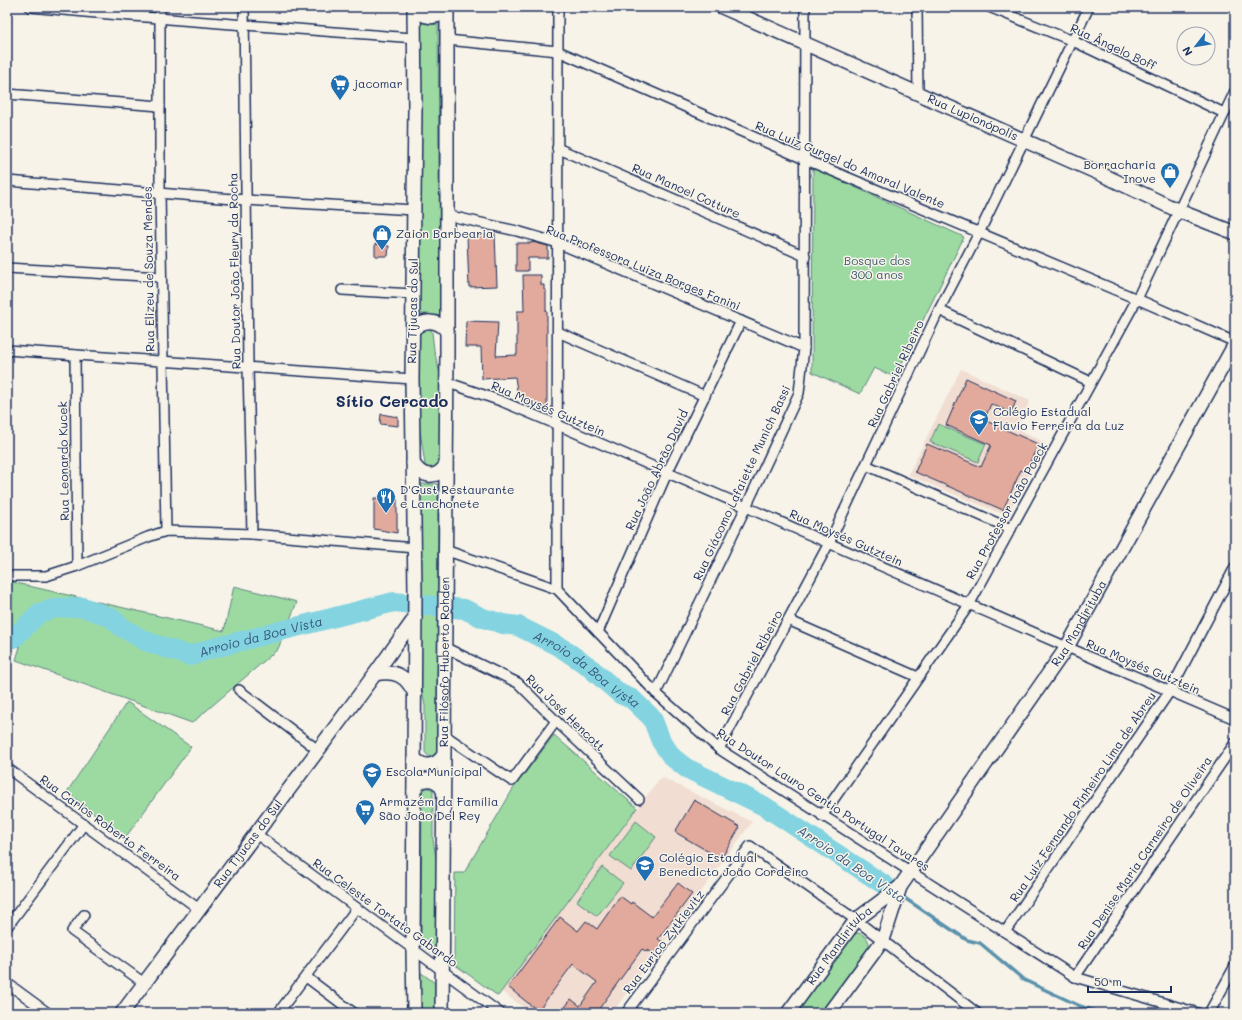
<svg xmlns="http://www.w3.org/2000/svg" width="1242" height="1020" viewBox="0 0 1242 1020" font-family="Mali,sans-serif">
  <style>
    .built { fill: #f1ddd1 }
    .green { fill: #9ddaa2; stroke: #5c8480 }
    .lines { fill: none; stroke-linecap: round; stroke-linejoin: round }
    .stream { stroke: #5a91ac; stroke-width: 3.5 }
    .river { stroke: #84d3e0; stroke-width: 20 }
    .building { fill: #e2aa9c; stroke: #1b2f5e }
    .street-casing { stroke: #1b2f5e; stroke-width: 12 }
    .secondary-casing { stroke: #1b2f5e; stroke-width: 16 }
    .street { stroke: #f7f3e8; stroke-width: 9 }
    .secondary { stroke: #f7f3e8; stroke-width: 13 }
    .labels { text-anchor: middle; stroke-width: 3; stroke-linejoin: round; paint-order: stroke }
    .street-label { font-size: 12px; fill: #1b2f5e; stroke: #f7f3e8 }
    .poi-label { font-size: 12px; fill: #1b2f5e; stroke: #f7f3e8; text-anchor: start }
    .park-label { font-size: 12px; fill: #3c5a6f; stroke: #f7f3e8 }
    .water-label { font-size: 13px; font-style: italic; fill: #35587e; stroke: #f7f3e8 }
    .district-label { font-size: 16px; font-weight: bold; fill: #1b2f5e; stroke: #f7f3e8 }
  </style>
  <rect width="100%" height="100%" fill="#f7f3e8"/>
  <filter id="ink" filterUnits="userSpaceOnUse"><feTurbulence type="fractalNoise" baseFrequency=".025" numOctaves="2"/><feDisplacementMap in="SourceGraphic" scale="8" xChannelSelector="R" yChannelSelector="G"/><feConvolveMatrix kernelMatrix="1 2 1 2 8 2 1 2 1" color-interpolation-filters="sRGB"/></filter>
  <g filter="url(#ink)">
    <g class="built">
      <path d="M961,369L1030,401L1017,428L1045,443L1007,516L908,475Z"/>
      <path d="M661,777L752,822L612,1013H531L501,991Z"/>
    </g>
    <g class="green">
      <path d="M421,23L438,24L440,319L428,314H419Z"/>
      <path d="M813,168L964,237L895,377L874,368L860,394L812,372Z"/>
      <path d="M429,327L432,332L434,350L440,374L439,465L438,468L429,469L425,465L419,423L418,332Z"/>
      <path d="M938,424L986,444L978,462L930,442Z"/>
      <path d="M420,484H438L437,752C434,758 428,758 425,752V706L421,685Z"/>
      <path d="M7,581L224,631L234,586L297,602L278,649L192,723L16,660L20,647L7,640Z"/>
      <path d="M127,702L191,747L125,838L67,792Z"/>
      <path d="M554,735L637,808L498,996L454,964L455,873H464L513,789Z"/>
      <path d="M427,787L433,790V840L437,864L435,949L421,938L422,790Z"/>
      <path d="M636,821L656,837L631,871L610,856Z"/>
      <path d="M602,867L623,883L597,916L577,901Z"/>
      <path d="M858,933C866,935 870,940 869,949L822,1013H794L851,935Z"/>
      <path d="M420,972L435,983V1013H420Z"/>
    </g>
    <g class="lines">
      <path class="stream" d="M900,895L967,940L980,943L1024,980L1080,1006L1100,1013"/>
      <path class="river" id="s1" d="M7,633L14,638L39,613L56,608L83,607L112,618L120,626L145,641L190,656L210,649L394,602L464,609L483,618L503,624L518,626L560,647L588,666L620,694L632,699L652,718L661,741L672,757L686,768L764,806L886,886"/>
    </g>
    <g class="building">
      <path d="M495,234L497,286L469,287L467,236Z"/>
      <path d="M532,242L548,246V258H528V271H516V243H532Z"/>
      <path d="M375,244L389,246L388,256H375Z"/>
      <path d="M523,275H541V285H544V290H546V311H547V408L518,397L515,377L482,379L481,347H465L466,321L498,322L496,356L517,355V311H524Z"/>
      <path d="M966,378L1016,401L1011,413L991,404L984,420L1038,444L1026,472L1021,470L1003,510L915,472L927,444L981,467L991,445L946,425Z"/>
      <path d="M381,414L398,417V426L380,424Z"/>
      <path d="M374,498L397,499V533L374,529Z"/>
      <path d="M694,800L740,827L721,859L675,832Z"/>
      <path d="M678,883L692,894L658,939L664,943L655,955L648,950L647,952L642,949L596,1013H590L583,1008L579,1013H561L571,999L580,1006L597,982L573,964L538,1011L508,987L560,917L578,931L586,921L597,929L620,896L631,904L632,902L652,917Z"/>
    </g>
    <g class="lines">
      <defs>
        <g id="street">
          <path d="M30,7C158,19 286,28 414,38"/>
          <path d="M160,7V193L166,531"/>
          <path d="M244,7L248,367L252,534"/>
          <path d="M917,7L918,93"/>
          <path d="M989,7L1073,41L1224,113"/>
          <path d="M447,40L558,51L804,159L1137,299L1235,342"/>
          <path d="M7,94L160,106"/>
          <path d="M557,148L805,256"/>
          <path d="M7,181L246,200L414,210"/>
          <path d="M446,215L517,231L558,243L804,348"/>
          <path d="M7,268L161,277"/>
          <path d="M342,290L413,294"/>
          <path d="M939,310L1091,382"/>
          <path d="M558,332L705,396"/>
          <path d="M7,350L412,379"/>
          <path d="M75,355L77,566"/>
          <path d="M446,382L501,401L558,425L1067,647L1235,719"/>
          <path d="M866,465L1011,529"/>
          <path d="M445,550L557,589L656,693L719,749L1075,977L1198,1013"/>
          <path d="M7,576H46L77,566L148,537L166,531L252,534L415,548"/>
          <path d="M557,589L558,7"/>
          <path d="M788,620L918,677"/>
          <path d="M598,632L667,473L741,321"/>
          <path d="M444,647L518,683L556,721L639,799"/>
          <path d="M239,690L318,750"/>
          <path d="M656,693L746,507L799,393L804,348L805,7"/>
          <path d="M443,734L512,781L556,721"/>
          <path d="M719,749L829,543L939,310L979,233L1089,7"/>
          <path d="M7,768L199,909"/>
          <path d="M822,816L969,605L1137,299L1235,91"/>
          <path d="M255,833L500,1013"/>
          <path d="M84,915L72,931L144,983"/>
          <path d="M7,927L84,824"/>
          <path d="M1005,932L1170,691L1235,567"/>
          <path d="M306,977L354,1013"/>
          <path d="M1075,977L1235,743"/>
          <path d="M7,983L48,1013"/>
          <path d="M278,1013L357,908"/>
          <path d="M626,1013L750,846L856,920L977,1013"/>
          <path d="M1209,1013L1235,966"/>
        </g>
        <g id="secondary">
          <path d="M414,7L415,108L412,379L415,591L413,949L414,1013"/>
          <path d="M415,7C424,19 438,21 447,7"/>
          <path id="s2" d="M722,7L1105,176L1179,211L1235,233"/>
          <path d="M413,330C423,319 437,319 447,331"/>
          <path d="M413,463C421,477 436,480 445,466"/>
          <path d="M375,674C395,670 406,675 415,694"/>
          <path d="M414,758C423,768 435,767 443,756"/>
          <path d="M414,791C420,776 438,776 443,791"/>
          <path id="s3" d="M122,1013L375,674L415,618"/>
          <path id="s4" d="M442,1013L447,353V7"/>
          <path id="s5" d="M788,1013L856,920L900,887L1067,647L1235,344"/>
          <path d="M829,1013L883,940L900,887"/>
        </g>
      </defs>
      <use href="#street" class="street-casing"/>
      <use href="#secondary" class="secondary-casing"/>
      <use href="#street" class="street"/>
      <use href="#secondary" class="secondary"/>
    </g>
  </g>
  <defs>
    <symbol id="supermarket-pin" viewBox="-11 -11 22 30"><path d="M0 17L-7.5 6A9.5 9.5 0 1 1 7.5 6Z" fill="#1f6fb2" stroke="#f7f3e8"/><path d="M-6-5.5h2.5l.6 2H6L4.5 2H-2.5L-4.4-4H-6ZM-1.5 3.2a1.3 1.3 0 1 0 .1 0ZM3 3.2a1.3 1.3 0 1 0 .1 0Z" fill="#fff"/></symbol>
    <symbol id="shop-pin" viewBox="-11 -11 22 30"><path d="M0 17L-7.5 6A9.5 9.5 0 1 1 7.5 6Z" fill="#1f6fb2" stroke="#f7f3e8"/><path d="M-5-2.5h2.3a2.7 3.5 0 0 1 5.4 0H5L5.5 6h-11ZM-1.5-2.5h3a1.5 2.3 0 0 0-3 0Z" fill="#fff"/></symbol>
    <symbol id="school-pin" viewBox="-11 -11 22 30"><path d="M0 17L-7.5 6A9.5 9.5 0 1 1 7.5 6Z" fill="#1f6fb2" stroke="#f7f3e8"/><path d="M0-5L7-2L0 1L-7-2ZM-4 1L0 2.5L4 1V4Q0 6-4 4Z" fill="#fff"/></symbol>
    <symbol id="restaurant-pin" viewBox="-11 -11 22 30"><path d="M0 17L-7.5 6A9.5 9.5 0 1 1 7.5 6Z" fill="#1f6fb2" stroke="#f7f3e8"/><path d="M-5-6h1v4h1v-4h1v4h1v-4h1v5L-1.5 .5V6h-2V.5L-5-1ZM5-6V6H3V1.5H1.5Q1.5-4 5-6Z" fill="#fff"/></symbol>
  </defs>
  <g fill-rule="evenodd">
    <use href="#supermarket-pin" x="329" y="73" width="22" height="30"/>
    <use href="#shop-pin" x="1159" y="161" width="22" height="30"/>
    <use href="#shop-pin" x="371" y="223" width="22" height="30"/>
    <use href="#school-pin" x="968" y="408" width="22" height="30"/>
    <use href="#restaurant-pin" x="375" y="486" width="22" height="30"/>
    <use href="#school-pin" x="361" y="761" width="22" height="30"/>
    <use href="#supermarket-pin" x="354" y="798" width="22" height="30"/>
    <use href="#school-pin" x="634" y="854" width="22" height="30"/>
  </g>
  <g class="labels">
    <g class="street-label">
      <text transform="translate(1113 47) rotate(25)" y="4">Rua Ângelo Boff</text>
      <text dy="4" stroke="none"><textPath href="#s2" startOffset="274">Rua Lupionópolis</textPath></text>
      <text transform="translate(850 165) rotate(23)" y="4">Rua Luiz Gurgel do Amaral Valente</text>
      <text transform="translate(686 191) rotate(24)" y="4">Rua Manoel Cotture</text>
      <text transform="translate(643 268) rotate(22)" y="4">Rua Professora Luiza Borges Fanini</text>
      <text transform="translate(149 269) rotate(-91)" y="4">Rua Elizeu de Souza Mendes</text>
      <text transform="translate(235 271) rotate(-91)" y="4">Rua Doutor João Fleury da Rocha</text>
      <text transform="translate(413 311) rotate(-89)" y="4">Rua Tijucas do Sul</text>
      <text transform="translate(896 374) rotate(-65)" y="4">Rua Gabriel Ribeiro</text>
      <text transform="translate(548 409) rotate(23)" y="4">Rua Moysés Gutztein</text>
      <text transform="translate(64 461) rotate(-91)" y="4">Rua Leonardo Kucek</text>
      <text transform="translate(657 470) rotate(-65)" y="4">Rua João Abrão David</text>
      <text transform="translate(742 483) rotate(-65)" y="4">Rua Giácomo Lafaiette Munich Bassi</text>
      <text transform="translate(1007 511) rotate(-61)" y="4">Rua Professor João Poeck</text>
      <text transform="translate(846 538) rotate(24)" y="4">Rua Moysés Gutztein</text>
      <text dy="4" stroke="none"><textPath href="#s5" startOffset="489">Rua Mandirituba</textPath></text>
      <text dy="4" stroke="none"><textPath href="#s4" startOffset="351">Rua Filósofo Huberto Rohden</textPath></text>
      <text transform="translate(752 663) rotate(-62)" y="4">Rua Gabriel Ribeiro</text>
      <text transform="translate(1143 667) rotate(23)" y="4">Rua Moysés Gutztein</text>
      <text transform="translate(565 713) rotate(44)" y="4">Rua José Hencott</text>
      <text transform="translate(1083 797) rotate(-56)" y="4">Rua Luiz Fernando Pinheiro Lima de Abreu</text>
      <text transform="translate(823 800) rotate(33)" y="4">Rua Doutor Lauro Gentio Portugal Tavares</text>
      <text transform="translate(110 828) rotate(36)" y="4">Rua Carlos Roberto Ferreira</text>
      <text dy="4" stroke="none"><textPath href="#s3" startOffset="211">Rua Tijucas do Sul</textPath></text>
      <text transform="translate(1145 853) rotate(-56)" y="4">Rua Denise Maria Carneiro de Oliveira</text>
      <text transform="translate(385 913) rotate(36)" y="4">Rua Celeste Tortato Gabardo</text>
      <text transform="translate(664 942) rotate(-53)" y="4">Rua Eurico Zytkievitz</text>
      <text dy="4" stroke="none"><textPath href="#s5" startOffset="85">Rua Mandirituba</textPath></text>
    </g>
    <g class="poi-label">
      <text x="354" y="88">jacomar</text>
      <text x="1156" y="169" text-anchor="end">Borracharia<tspan x="1156" dy="14">Inove</tspan></text>
      <text x="396" y="238">Zaion Barbearia</text>
      <text x="993" y="416">Colégio Estadual<tspan x="993" dy="14">Flávio Ferreira da Luz</tspan></text>
      <text x="400" y="494">D'Gust Restaurante<tspan x="400" dy="14">e Lanchonete</tspan></text>
      <text x="386" y="776">Escola Municipal</text>
      <text x="379" y="806">Armazém da Família<tspan x="379" dy="14">São João Del Rey</tspan></text>
      <text x="659" y="862">Colégio Estadual<tspan x="659" dy="14">Benedicto João Cordeiro</tspan></text>
    </g>
    <g class="park-label">
      <text x="877" y="265">Bosque dos<tspan x="877" dy="14">300 anos</tspan></text>
    </g>
    <g class="water-label">
      <text dy="5" stroke="none"><textPath href="#s1" startOffset="281">Arroio da Boa Vista</textPath></text>
      <text dy="5" stroke="none"><textPath href="#s1" startOffset="628">Arroio da Boa Vista</textPath></text>
      <text transform="translate(852 864) rotate(34)" y="5">Arroio da Boa Vista</text>
    </g>
    <g class="district-label">
      <text x="392" y="407">Sítio Cercado</text>
    </g>
  </g>
  <rect width="1242" height="1020" fill="none" stroke="#f7f3e8" stroke-width="24"/>
  <rect x="12" y="12" width="1218" height="996" fill="none" stroke="#1b2f5e" stroke-width="1.5" filter="url(#ink)"/>
  <g transform="translate(1196 46) rotate(239)"><circle r="19" fill="#f7f3e8" stroke="#9fa5b1"/>
  <path d="M0-3L7 15L0 10L-7 15Z" fill="#1f6fb2"/>
  <text y="-6" font-size="11" font-weight="bold" text-anchor="middle" fill="#1b2f5e">N</text>
  </g>
  <path d="M1088 986v6h83v-6" fill="none" stroke="#1b2f5e" stroke-width="2"/>
  <text x="1094" y="986" font-size="12" fill="#1b2f5e" stroke="#f7f3e8" stroke-width="3" paint-order="stroke">50 m</text>
</svg>
